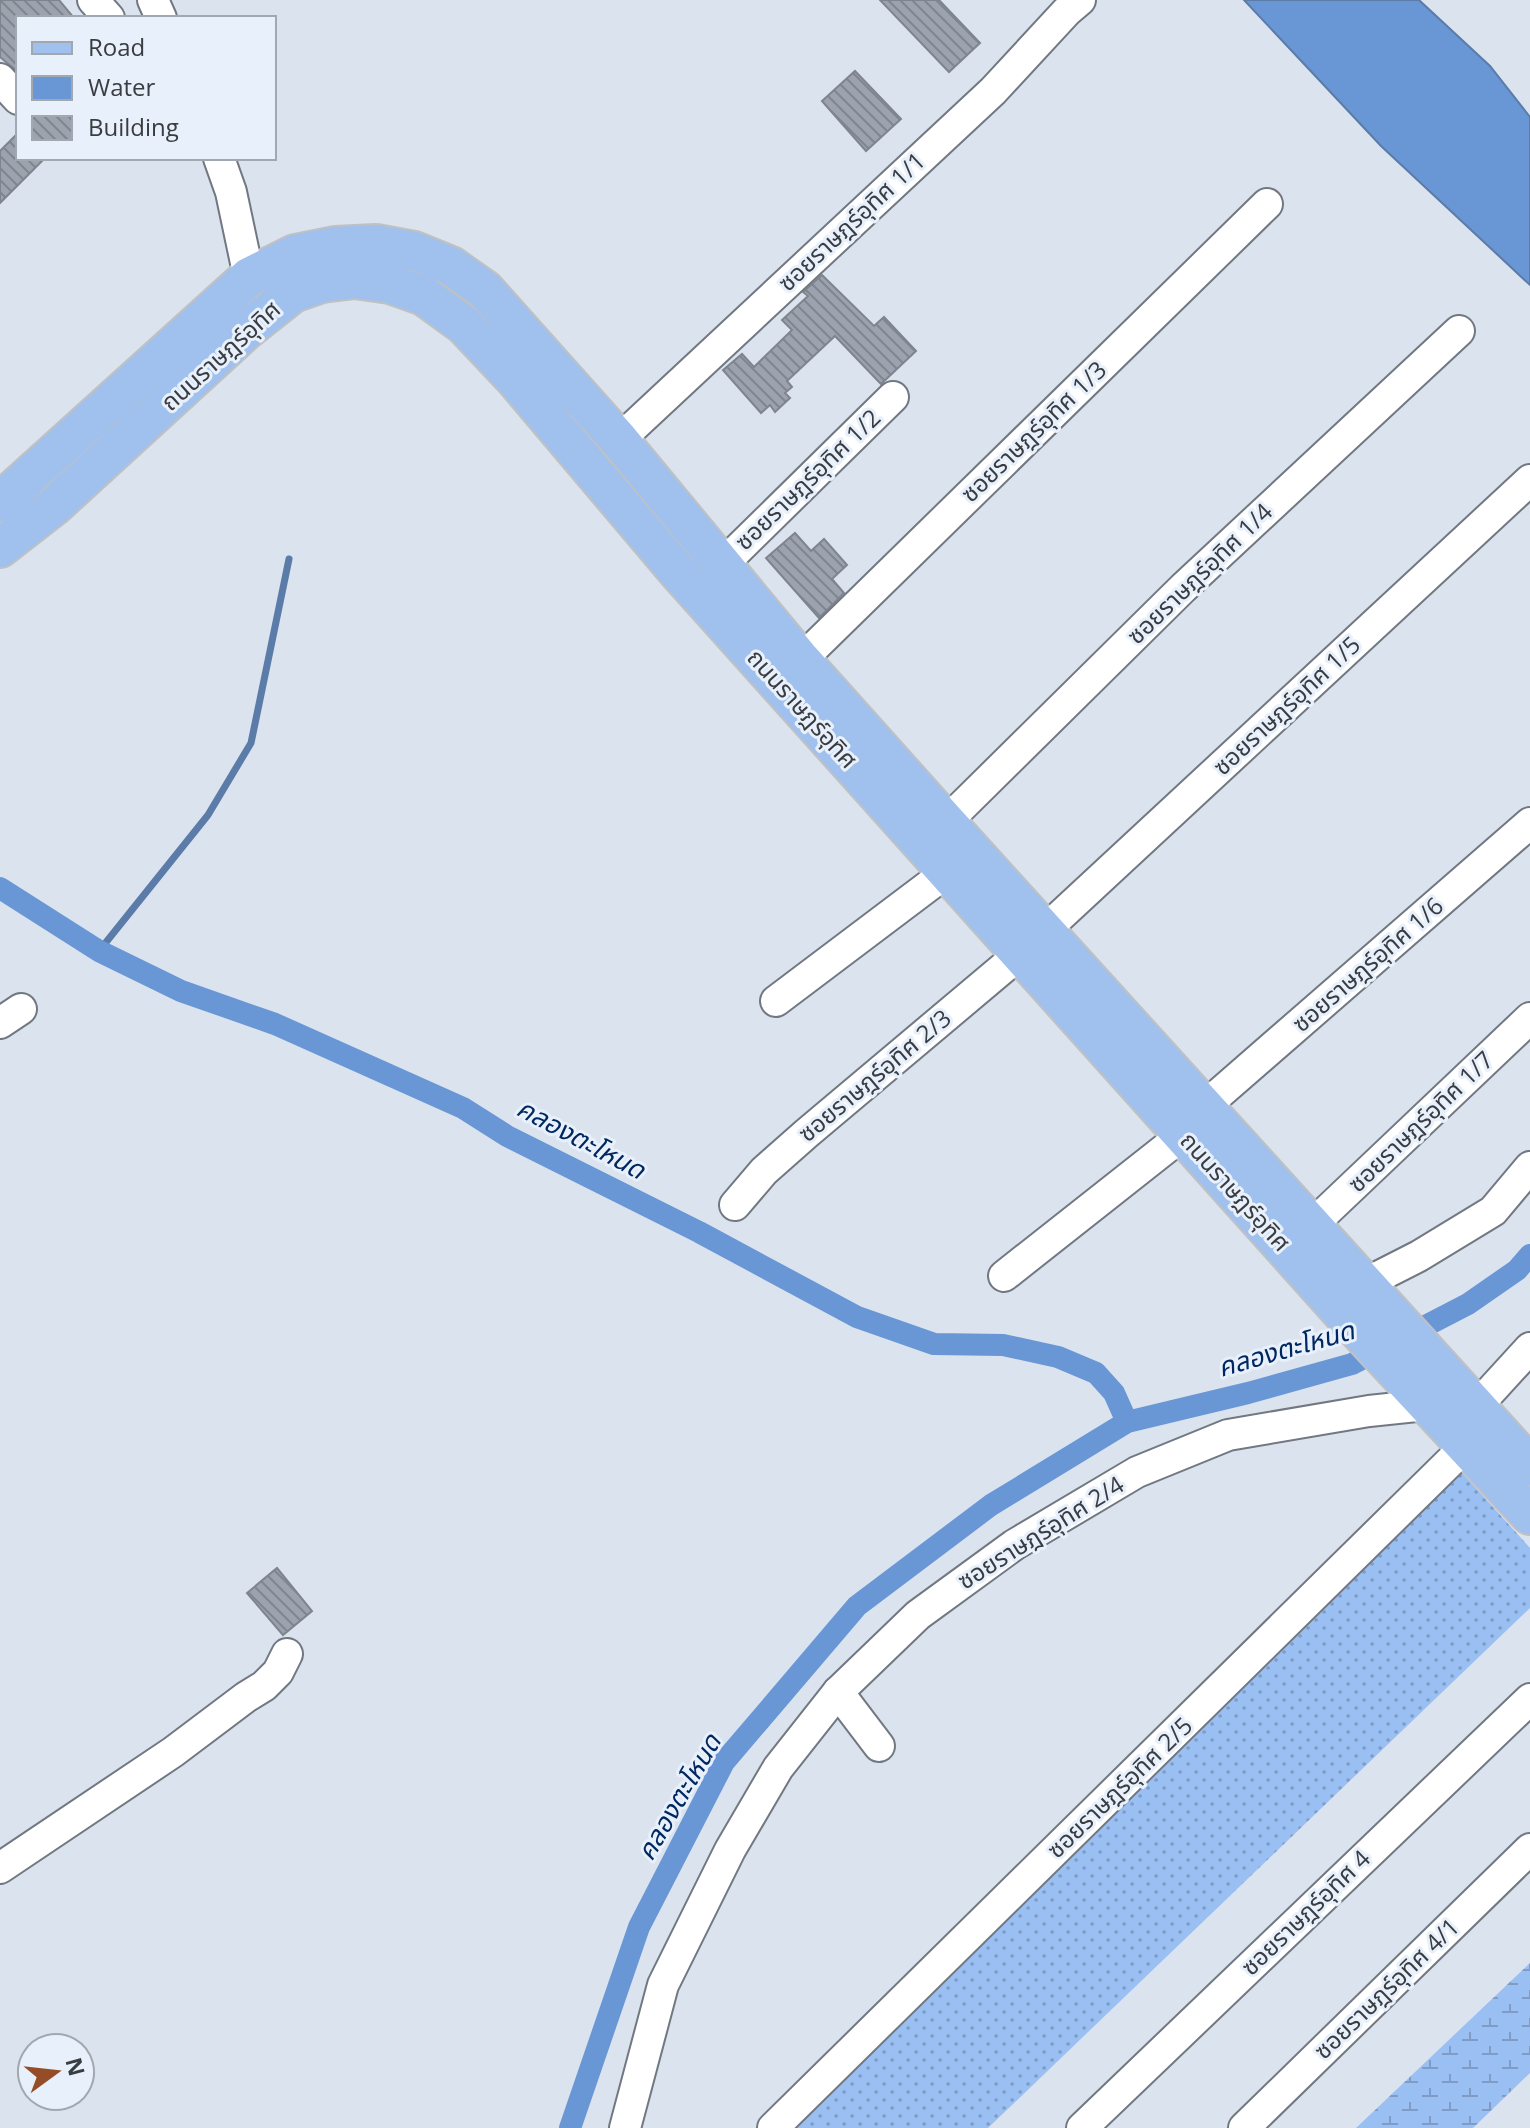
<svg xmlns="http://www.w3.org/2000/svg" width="1530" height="2128" viewBox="0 0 1530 2128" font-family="'Open Sans','Noto Sans Thai',sans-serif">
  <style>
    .grass { fill: url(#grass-dots) }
    .wetland { fill: url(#wetland-marsh) }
    .water { fill: #6996d5; stroke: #5b7ba8; stroke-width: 2 }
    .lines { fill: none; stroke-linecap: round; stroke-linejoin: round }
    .stream { stroke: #5b7ba8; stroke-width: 7 }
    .canal { stroke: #6996d5; stroke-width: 22 }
    .building { fill: url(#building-back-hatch); stroke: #7e858f; stroke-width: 2 }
    .minor-casing { stroke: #717882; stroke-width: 34 }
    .major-casing { stroke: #c0c1c2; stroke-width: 42 }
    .minor { stroke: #fff; stroke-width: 30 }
    .major { stroke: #a0c0ee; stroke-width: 38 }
    .labels { text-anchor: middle; stroke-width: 6; stroke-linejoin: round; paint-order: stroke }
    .street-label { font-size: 24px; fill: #393c40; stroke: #e8f0fb }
    .water-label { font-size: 26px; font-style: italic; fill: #002860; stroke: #e8f0fb }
  </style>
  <defs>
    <pattern id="grass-dots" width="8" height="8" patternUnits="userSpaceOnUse" patternTransform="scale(2)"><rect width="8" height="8" fill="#9abff3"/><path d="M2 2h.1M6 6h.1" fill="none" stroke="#7f9cc6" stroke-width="1.8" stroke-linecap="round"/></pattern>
    <pattern id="wetland-marsh" width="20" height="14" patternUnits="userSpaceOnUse" patternTransform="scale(2)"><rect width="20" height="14" fill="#9abff3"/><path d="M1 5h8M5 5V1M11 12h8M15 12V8" fill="none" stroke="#7f9cc6"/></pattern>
    <pattern id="building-back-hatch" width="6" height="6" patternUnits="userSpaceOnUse" patternTransform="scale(2)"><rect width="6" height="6" fill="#9ca3ae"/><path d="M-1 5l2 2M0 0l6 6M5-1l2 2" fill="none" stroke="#80868f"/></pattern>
  </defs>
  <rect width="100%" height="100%" fill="#dbe3ee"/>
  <path class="grass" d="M1456,1466L1530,1548V1608L988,2128H768Z"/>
  <path class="wetland" d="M1530,1963V2073L1473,2128H1356Z"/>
  <path class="water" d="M1244,0H1419L1490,66L1530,117V285L1381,146Z"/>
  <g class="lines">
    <path class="stream" d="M99,951L208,815L251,743L289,559"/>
    <g class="canal">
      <path d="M0,888L99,951L181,991L275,1024L463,1108L507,1136L699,1232L857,1317L934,1344L1003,1345L1058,1357L1096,1373L1114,1393L1127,1422"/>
      <path d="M570,2128L639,1927L724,1762L857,1606L991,1505L1127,1422L1248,1393L1352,1364L1468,1304L1517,1270L1530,1255"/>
    </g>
  </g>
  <g class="building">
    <path d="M0,0H59L74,18H18V72L0,57Z"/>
    <path d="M880,0H939L980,43L949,72Z"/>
    <path d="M855,71L901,119L866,151L822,101Z"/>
    <path d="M18,133V158H45L0,203V151Z"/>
    <path d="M822,275L874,326L884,317L916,351L881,384L835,336L787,381L792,387L785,393L790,398L775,412L770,405L761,413L723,370L742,354L754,367L792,330L782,320L808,296L803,292Z"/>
    <path d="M795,533L811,551L824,539L847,565L832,579L844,593L819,618L766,558Z"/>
    <path d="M277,1568L312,1611L283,1635L247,1593Z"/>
  </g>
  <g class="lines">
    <defs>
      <g id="minor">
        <path d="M93,0L109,18"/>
        <path d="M153,0L161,18"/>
        <path d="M0,79L18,99"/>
        <path d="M219,158L231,192L249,277"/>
        <path d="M619,440L993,91L1067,11L1080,0"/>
        <path d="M723,564L893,397"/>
        <path d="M801,660L1267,204"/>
        <path d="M946,822L1183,588L1459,331"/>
        <path d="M1044,931L1530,480"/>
        <path d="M776,1001L947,872"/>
        <path d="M0,1023L21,1009"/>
        <path d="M1205,1106L1530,823"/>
        <path d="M735,1205L764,1171L807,1133L1021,953"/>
        <path d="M1312,1225L1530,1018"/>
        <path d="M1004,1276L1184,1134"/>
        <path d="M1364,1284L1419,1256L1493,1211L1530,1167"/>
        <path d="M1476,1407L1530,1348"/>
        <path d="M838,1692L879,1746"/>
        <path d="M0,1868L173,1752L246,1697L264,1686L278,1672L287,1654"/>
        <path d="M625,2128L663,1985L730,1850L778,1768L838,1692L918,1615L1014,1545L1137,1472L1228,1435L1369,1411L1426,1405"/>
        <path d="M773,2128L1466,1446"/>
        <path d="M1082,2128L1530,1699"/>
        <path d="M1244,2128L1530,1849"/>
      </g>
      <g id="major">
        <path d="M0,502L249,277L295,254L335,246L376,244L414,251L451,266L485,290L619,440L801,660L946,822L1530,1466"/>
        <path d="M0,548L54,506L245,331L293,293L322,283L355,279L390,284L424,296L464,325L514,378L678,572L1353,1325L1530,1515"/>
      </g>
    </defs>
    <use href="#minor" class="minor-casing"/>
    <use href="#major" class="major-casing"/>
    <use href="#minor" class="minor"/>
    <use href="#major" class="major"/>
  </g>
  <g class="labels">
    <g class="street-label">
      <text transform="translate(852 222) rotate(-43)" y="8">ซอยราษฎร์อุทิศ 1/1</text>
      <text transform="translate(221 356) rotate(-42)" y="8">ถนนราษฎร์อุทิศ</text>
      <text transform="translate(1034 432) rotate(-44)" y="8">ซอยราษฎร์อุทิศ 1/3</text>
      <text transform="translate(808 480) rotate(-44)" y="8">ซอยราษฎร์อุทิศ 1/2</text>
      <text transform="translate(1200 574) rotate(-44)" y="8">ซอยราษฎร์อุทิศ 1/4</text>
      <text transform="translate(1287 706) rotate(-43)" y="8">ซอยราษฎร์อุทิศ 1/5</text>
      <text transform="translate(802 709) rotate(48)" y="8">ถนนราษฎร์อุทิศ</text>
      <text transform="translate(1368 965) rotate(-41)" y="8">ซอยราษฎร์อุทิศ 1/6</text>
      <text transform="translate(875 1076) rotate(-40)" y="8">ซอยราษฎร์อุทิศ 2/3</text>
      <text transform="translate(1421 1122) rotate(-44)" y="8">ซอยราษฎร์อุทิศ 1/7</text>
      <text transform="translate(1235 1192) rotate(48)" y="8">ถนนราษฎร์อุทิศ</text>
      <text transform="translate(1041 1533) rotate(-32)" y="8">ซอยราษฎร์อุทิศ 2/4</text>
      <text transform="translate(1120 1788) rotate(-44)" y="8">ซอยราษฎร์อุทิศ 2/5</text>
      <text transform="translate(1306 1913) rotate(-44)" y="8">ซอยราษฎร์อุทิศ 4</text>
      <text transform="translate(1387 1989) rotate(-44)" y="8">ซอยราษฎร์อุทิศ 4/1</text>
    </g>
    <g class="water-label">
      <text transform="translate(581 1139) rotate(28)" y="9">คลองตะโหนด</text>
      <text transform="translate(1286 1349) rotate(-16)" y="9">คลองตะโหนด</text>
      <text transform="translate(679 1797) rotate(-60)" y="9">คลองตะโหนด</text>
    </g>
  </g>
  <rect x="16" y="16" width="260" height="144" fill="#e8f0fb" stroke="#a2a8b0" stroke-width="2"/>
  <rect x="32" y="42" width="40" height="12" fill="#a0c0ee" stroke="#a2a8b0" stroke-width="2"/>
  <text x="88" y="56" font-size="24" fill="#393c40">Road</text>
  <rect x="32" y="76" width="40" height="24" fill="#6996d5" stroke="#a2a8b0" stroke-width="2"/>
  <text x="88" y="96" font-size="24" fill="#393c40">Water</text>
  <rect x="32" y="116" width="40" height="24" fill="url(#building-back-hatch)" stroke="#a2a8b0" stroke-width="2"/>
  <text x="88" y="136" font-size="24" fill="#393c40">Building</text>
  <g transform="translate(56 2072) rotate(75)"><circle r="38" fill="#e8f0fb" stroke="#a2a8b0" stroke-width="2"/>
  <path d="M0-6L14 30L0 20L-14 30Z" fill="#944d27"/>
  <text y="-12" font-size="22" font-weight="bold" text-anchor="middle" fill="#393c40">N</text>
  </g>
</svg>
